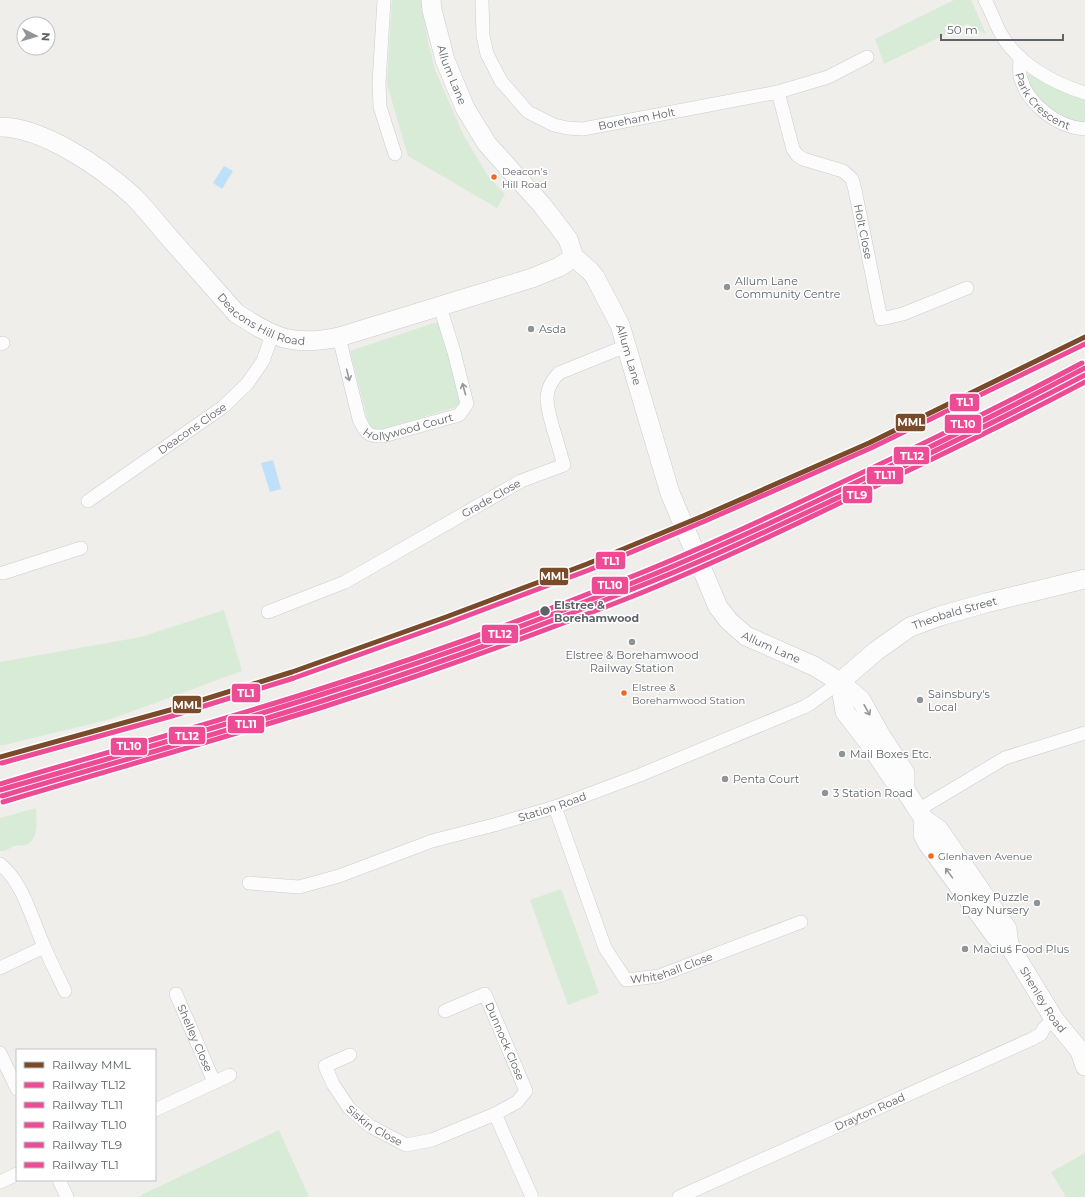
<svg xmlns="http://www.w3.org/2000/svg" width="1085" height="1197" viewBox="0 0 1085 1197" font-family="Montserrat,sans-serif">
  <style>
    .green { fill: #d8ebd6 }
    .water { fill: #bfe0f9 }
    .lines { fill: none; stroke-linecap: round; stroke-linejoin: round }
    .street-casing { stroke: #cbcccc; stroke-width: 14 }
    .secondary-casing { stroke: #cacacb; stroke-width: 20 }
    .street { stroke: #fdfcfc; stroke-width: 13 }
    .secondary { stroke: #fdfcfc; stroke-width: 19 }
    .rail-1-casing { stroke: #fff; stroke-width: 8 }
    .rail-2-casing { stroke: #fff; stroke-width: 8 }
    .rail-3-casing { stroke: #fff; stroke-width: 8 }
    .rail-4-casing { stroke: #fff; stroke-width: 8 }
    .rail-5-casing { stroke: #fff; stroke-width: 8 }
    .rail-6-casing { stroke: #fff; stroke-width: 8 }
    .rail-1 { stroke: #7a4b2a; stroke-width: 5 }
    .rail-2 { stroke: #ee4b95; stroke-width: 5 }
    .rail-3 { stroke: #ee4b95; stroke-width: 5 }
    .rail-4 { stroke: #ee4b95; stroke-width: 5 }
    .rail-5 { stroke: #ee4b95; stroke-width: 5 }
    .rail-6 { stroke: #ee4b95; stroke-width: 5 }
    .oneway { stroke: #96999c }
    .bus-dot { fill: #f26522; stroke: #fff; stroke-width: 1.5 }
    .poi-dot { fill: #919496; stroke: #fff; stroke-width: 1.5 }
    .stop-dot { fill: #5f6368; stroke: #fff; stroke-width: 1.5 }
    .labels { text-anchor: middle; stroke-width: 3; stroke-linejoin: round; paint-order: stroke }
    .bus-label { font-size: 10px; fill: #5f6368; stroke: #fff; text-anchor: start }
    .street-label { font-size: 11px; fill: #5f6368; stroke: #fff }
    .poi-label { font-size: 11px; fill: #5f6368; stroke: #fff; text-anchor: start }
    .stop-label { font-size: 11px; font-weight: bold; fill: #5f6368; stroke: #fff; text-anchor: start }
    .line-badge { stroke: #fff; stroke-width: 1.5 }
    .badge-label { font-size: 11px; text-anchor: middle; font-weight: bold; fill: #fff }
  </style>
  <rect width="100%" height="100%" fill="#efeeea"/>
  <g class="green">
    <path d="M392,0H421L428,41L435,70L464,136L488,176L505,194L497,208L408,156L387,84Z"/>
    <path d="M954,0H971L986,34L967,24L884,64L875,39Z"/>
    <path d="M1030,74H1033L1085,99V125L1068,121L1040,102L1027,80V76Z"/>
    <path d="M440,321L461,401L459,406L377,431L372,430L369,425L350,351Z"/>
    <path d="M224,610L242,671L111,719L0,746V662L141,637Z"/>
    <path d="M36,808C36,820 40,840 25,845C22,846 18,845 15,846C10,847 6,852 0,851V818Z"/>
    <path d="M561,889L599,993L568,1005L530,900Z"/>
    <path d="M279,1130L309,1197H137Z"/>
    <path d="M1085,1153V1197H1066L1051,1172Z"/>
  </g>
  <g class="water">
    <path d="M224,166L233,171L222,189L213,183Z"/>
    <path d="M273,460L281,489L270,492L261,463Z"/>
  </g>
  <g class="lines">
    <defs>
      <g id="street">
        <path d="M384,0L379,83L380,107L395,154"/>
        <path id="s1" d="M482,0L483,36L487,54L501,81L528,112L554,125L567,128L583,129L778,92L828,77L867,57"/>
        <path d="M985,0C991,11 995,23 1001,34C1018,64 1053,83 1085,93"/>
        <path id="s2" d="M1020,57C1020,63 1019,71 1020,76C1027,104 1057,127 1085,129"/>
        <path id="s3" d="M778,92L793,149L797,155L803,159L843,171L852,179L855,190L881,319L903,314L967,288"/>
        <path id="s4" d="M339,337L359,419C365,432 368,437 383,436L459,415L467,404L454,352L440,307"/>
        <path d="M0,344L3,343"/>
        <path id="s5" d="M88,501L223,407L247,384L263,361L272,335"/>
        <path d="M3,573L81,548"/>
        <path id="s6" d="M268,612L345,582L521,481L564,465C560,453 557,440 553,428C547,406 541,391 559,373L626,346"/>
        <path id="s7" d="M555,807L605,948L626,980L659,976L801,922"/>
        <path d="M918,810L1005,758L1085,733"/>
        <path d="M0,864C23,882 32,920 44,946C50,961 58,976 65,991"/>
        <path id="s8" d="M249,883L299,887L339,876L432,841L494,825L555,807L640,775L804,707L811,703L840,682"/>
        <path d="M0,968L44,947"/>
        <path id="s9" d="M176,994L214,1082"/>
        <path d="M0,1053L17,1089"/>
        <path id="s10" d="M350,1055L325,1066L333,1084L349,1108L370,1126L406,1145L432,1140L495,1114L517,1102L526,1091L485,994L445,1011"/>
        <path d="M155,1110L230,1075"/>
        <path d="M495,1114L532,1197"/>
        <path d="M59,1180L67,1197"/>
        <path d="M0,1182L17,1174"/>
        <path id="s11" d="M679,1197L1032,1039L1041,1034L1044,1028L1054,1019"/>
      </g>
      <g id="secondary">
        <path id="s12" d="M431,0L432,10L445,60L465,108L487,144L542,205L568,239L574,257L590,271L595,277L620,325L670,493L718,607L729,621L746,636L814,666L840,682L861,700L881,736L905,773V790"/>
        <path id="s13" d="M0,127C43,127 102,168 133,196C145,208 156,222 167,235C190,261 213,287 236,313C274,338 293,347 339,337L532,278L559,267L574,257"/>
        <path id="s14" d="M840,682L845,712L869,743L893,779L905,790L924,819L939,830L1007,929L1009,945L1054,1019L1080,1051L1085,1066"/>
        <path id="s15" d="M840,682L876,651L910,627L940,616L986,603L1085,579"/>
        <path d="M924,819L923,835L928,844L996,937L1009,945"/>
      </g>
    </defs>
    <use href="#street" class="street-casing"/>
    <use href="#secondary" class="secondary-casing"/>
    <use href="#street" class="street"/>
    <use href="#secondary" class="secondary"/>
    <defs>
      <path id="rail-1" d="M0,757L170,710L292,672L446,617L587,564L703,516L869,443L1085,337"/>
      <path id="rail-2" d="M0,790C107,759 214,729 320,695C425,662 528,625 630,584C700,556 769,524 838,491C921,452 1004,411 1085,368"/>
      <path id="rail-3" d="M2,796C108,764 216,735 322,701C426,668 529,631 630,590C703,562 773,528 844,495C925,456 1006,417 1085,375"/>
      <path id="rail-4" d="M0,784C107,752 214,723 320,689C424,656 527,619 628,578C699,550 767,518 836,485C919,446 1001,406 1082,363"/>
      <path id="rail-5" d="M3,802C110,770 217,740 323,707C427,674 529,637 631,597C703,568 774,535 844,501C925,463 1006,424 1085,382"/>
      <path id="rail-6" d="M2,763L172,716L294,678L448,623L589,570L705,521L871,448L1085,344"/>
    </defs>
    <use href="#rail-1" class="rail-1-casing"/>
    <use href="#rail-2" class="rail-2-casing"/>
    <use href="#rail-3" class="rail-3-casing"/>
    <use href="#rail-4" class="rail-4-casing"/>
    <use href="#rail-5" class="rail-5-casing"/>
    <use href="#rail-6" class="rail-6-casing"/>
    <use href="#rail-1" class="rail-1"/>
    <use href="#rail-2" class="rail-2"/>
    <use href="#rail-3" class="rail-3"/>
    <use href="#rail-4" class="rail-4"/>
    <use href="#rail-5" class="rail-5"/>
    <use href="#rail-6" class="rail-6"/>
  </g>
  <defs><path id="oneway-shaft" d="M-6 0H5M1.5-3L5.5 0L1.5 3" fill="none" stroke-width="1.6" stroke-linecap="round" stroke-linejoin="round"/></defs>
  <g class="oneway">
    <use href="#oneway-shaft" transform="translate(348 375) rotate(76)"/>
    <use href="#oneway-shaft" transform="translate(464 389) rotate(-105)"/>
    <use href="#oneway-shaft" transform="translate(867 710) rotate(61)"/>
    <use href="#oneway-shaft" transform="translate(949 873) rotate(-126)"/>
  </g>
  <g class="bus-dot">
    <circle cx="494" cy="177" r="3.5"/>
    <circle cx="624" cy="693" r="3.5"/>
    <circle cx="931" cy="856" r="3.5"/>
  </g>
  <g class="poi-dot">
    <circle cx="727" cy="287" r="4"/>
    <circle cx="531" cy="329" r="4"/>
    <circle cx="632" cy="642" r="4"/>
    <circle cx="920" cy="700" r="4"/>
    <circle cx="842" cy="754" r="4"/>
    <circle cx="725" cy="779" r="4"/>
    <circle cx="825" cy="793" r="4"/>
    <circle cx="1037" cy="903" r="4"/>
    <circle cx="965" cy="949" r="4"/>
  </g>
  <circle class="stop-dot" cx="545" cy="611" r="5.5"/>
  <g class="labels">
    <g class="bus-label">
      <text x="502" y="175">Deacon's<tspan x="502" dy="13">Hill Road</tspan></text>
      <text x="632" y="691">Elstree &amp;<tspan x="632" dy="13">Borehamwood Station</tspan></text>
      <text x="938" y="860">Glenhaven Avenue</text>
    </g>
    <g class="street-label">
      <text dy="4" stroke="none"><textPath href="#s12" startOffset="78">Allum Lane</textPath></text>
      <text dy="4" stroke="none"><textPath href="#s2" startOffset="54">Park Crescent</textPath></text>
      <text dy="4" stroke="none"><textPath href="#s1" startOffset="239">Boreham Holt</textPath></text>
      <text dy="4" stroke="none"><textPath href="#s3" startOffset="181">Holt Close</textPath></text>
      <text dy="4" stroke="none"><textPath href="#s13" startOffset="334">Deacons Hill Road</textPath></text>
      <text dy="4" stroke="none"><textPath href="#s12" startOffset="414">Allum Lane</textPath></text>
      <text dy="4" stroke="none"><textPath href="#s4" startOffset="143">Hollywood Court</textPath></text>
      <text dy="4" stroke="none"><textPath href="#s5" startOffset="127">Deacons Close</textPath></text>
      <text dy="4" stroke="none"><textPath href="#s6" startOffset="251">Grade Close</textPath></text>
      <text dy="4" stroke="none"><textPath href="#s15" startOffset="136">Theobald Street</textPath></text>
      <text dy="4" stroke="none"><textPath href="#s12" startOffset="750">Allum Lane</textPath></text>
      <text dy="4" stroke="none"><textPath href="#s8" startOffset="316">Station Road</textPath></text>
      <text dy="4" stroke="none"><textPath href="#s7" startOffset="235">Whitehall Close</textPath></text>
      <text dy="4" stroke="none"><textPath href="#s14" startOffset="383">Shenley Road</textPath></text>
      <text dy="4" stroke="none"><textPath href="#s9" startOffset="48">Shelley Close</textPath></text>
      <text transform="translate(505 1041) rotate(67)" y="4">Dunnock Close</text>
      <text dy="4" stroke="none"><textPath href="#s11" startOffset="209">Drayton Road</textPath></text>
      <text dy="4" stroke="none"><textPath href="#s10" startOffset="107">Siskin Close</textPath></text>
    </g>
    <g class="poi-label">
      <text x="735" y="285">Allum Lane<tspan x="735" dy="13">Community Centre</tspan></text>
      <text x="539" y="333">Asda</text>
      <text x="632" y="659" text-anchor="middle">Elstree &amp; Borehamwood<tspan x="632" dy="13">Railway Station</tspan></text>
      <text x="928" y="698">Sainsbury's<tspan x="928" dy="13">Local</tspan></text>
      <text x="850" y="758">Mail Boxes Etc.</text>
      <text x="733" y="783">Penta Court</text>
      <text x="833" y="797">3 Station Road</text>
      <text x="1029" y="901" text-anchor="end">Monkey Puzzle<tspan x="1029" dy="13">Day Nursery</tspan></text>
      <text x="973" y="953">Maciuś Food Plus</text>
    </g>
    <g class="stop-label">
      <text x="554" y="609">Elstree &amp;<tspan x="554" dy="13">Borehamwood</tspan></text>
    </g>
  </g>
  <g class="line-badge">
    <rect x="949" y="393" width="31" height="19" rx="4" fill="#ee4b95"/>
    <rect x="895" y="413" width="31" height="19" rx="4" fill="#7a4b2a"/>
    <rect x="944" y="414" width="38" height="20" rx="4" fill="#ee4b95"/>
    <rect x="893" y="446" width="37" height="19" rx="4" fill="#ee4b95"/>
    <rect x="866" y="466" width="38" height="19" rx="4" fill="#ee4b95"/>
    <rect x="842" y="485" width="31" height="19" rx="4" fill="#ee4b95"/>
    <rect x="595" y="551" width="31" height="19" rx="4" fill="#ee4b95"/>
    <rect x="539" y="567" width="30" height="19" rx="4" fill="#7a4b2a"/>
    <rect x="591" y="576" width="38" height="19" rx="4" fill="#ee4b95"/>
    <rect x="481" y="624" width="38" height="20" rx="4" fill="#ee4b95"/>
    <rect x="231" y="683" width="30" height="20" rx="4" fill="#ee4b95"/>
    <rect x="172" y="695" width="30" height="19" rx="4" fill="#7a4b2a"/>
    <rect x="227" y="715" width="38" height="19" rx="4" fill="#ee4b95"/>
    <rect x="168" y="726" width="38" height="19" rx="4" fill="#ee4b95"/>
    <rect x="110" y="737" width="38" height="19" rx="4" fill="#ee4b95"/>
  </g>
  <g class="badge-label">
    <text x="965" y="406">TL1</text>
    <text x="911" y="426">MML</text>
    <text x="963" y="428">TL10</text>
    <text x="912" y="460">TL12</text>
    <text x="885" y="479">TL11</text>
    <text x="857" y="499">TL9</text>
    <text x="611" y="565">TL1</text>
    <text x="554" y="580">MML</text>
    <text x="610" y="589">TL10</text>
    <text x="500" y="638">TL12</text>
    <text x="246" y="697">TL1</text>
    <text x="187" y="709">MML</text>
    <text x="246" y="728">TL11</text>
    <text x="187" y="740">TL12</text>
    <text x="129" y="750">TL10</text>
  </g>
  <rect x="16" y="1049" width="140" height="132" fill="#ffffff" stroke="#bfc1c3"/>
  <rect x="24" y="1062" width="20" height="6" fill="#7a4b2a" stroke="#bfc1c3"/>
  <text x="52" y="1069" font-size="12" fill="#5f6368">Railway MML</text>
  <rect x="24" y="1082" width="20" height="6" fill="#ee4b95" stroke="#bfc1c3"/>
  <text x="52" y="1089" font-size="12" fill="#5f6368">Railway TL12</text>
  <rect x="24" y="1102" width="20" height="6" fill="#ee4b95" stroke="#bfc1c3"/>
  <text x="52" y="1109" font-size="12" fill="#5f6368">Railway TL11</text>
  <rect x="24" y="1122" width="20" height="6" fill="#ee4b95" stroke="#bfc1c3"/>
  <text x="52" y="1129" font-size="12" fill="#5f6368">Railway TL10</text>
  <rect x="24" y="1142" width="20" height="6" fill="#ee4b95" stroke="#bfc1c3"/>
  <text x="52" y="1149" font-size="12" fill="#5f6368">Railway TL9</text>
  <rect x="24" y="1162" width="20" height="6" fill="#ee4b95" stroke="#bfc1c3"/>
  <text x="52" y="1169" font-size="12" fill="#5f6368">Railway TL1</text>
  <g transform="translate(36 36) rotate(95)"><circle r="19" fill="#ffffff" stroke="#bfc1c3"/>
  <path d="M0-3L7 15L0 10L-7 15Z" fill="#919496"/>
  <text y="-6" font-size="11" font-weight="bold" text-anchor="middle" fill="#5f6368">N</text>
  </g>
  <path d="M941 34v6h122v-6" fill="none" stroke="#5f6368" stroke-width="2"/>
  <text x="947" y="34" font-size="12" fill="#5f6368" stroke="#ffffff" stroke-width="3" paint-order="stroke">50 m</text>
</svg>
